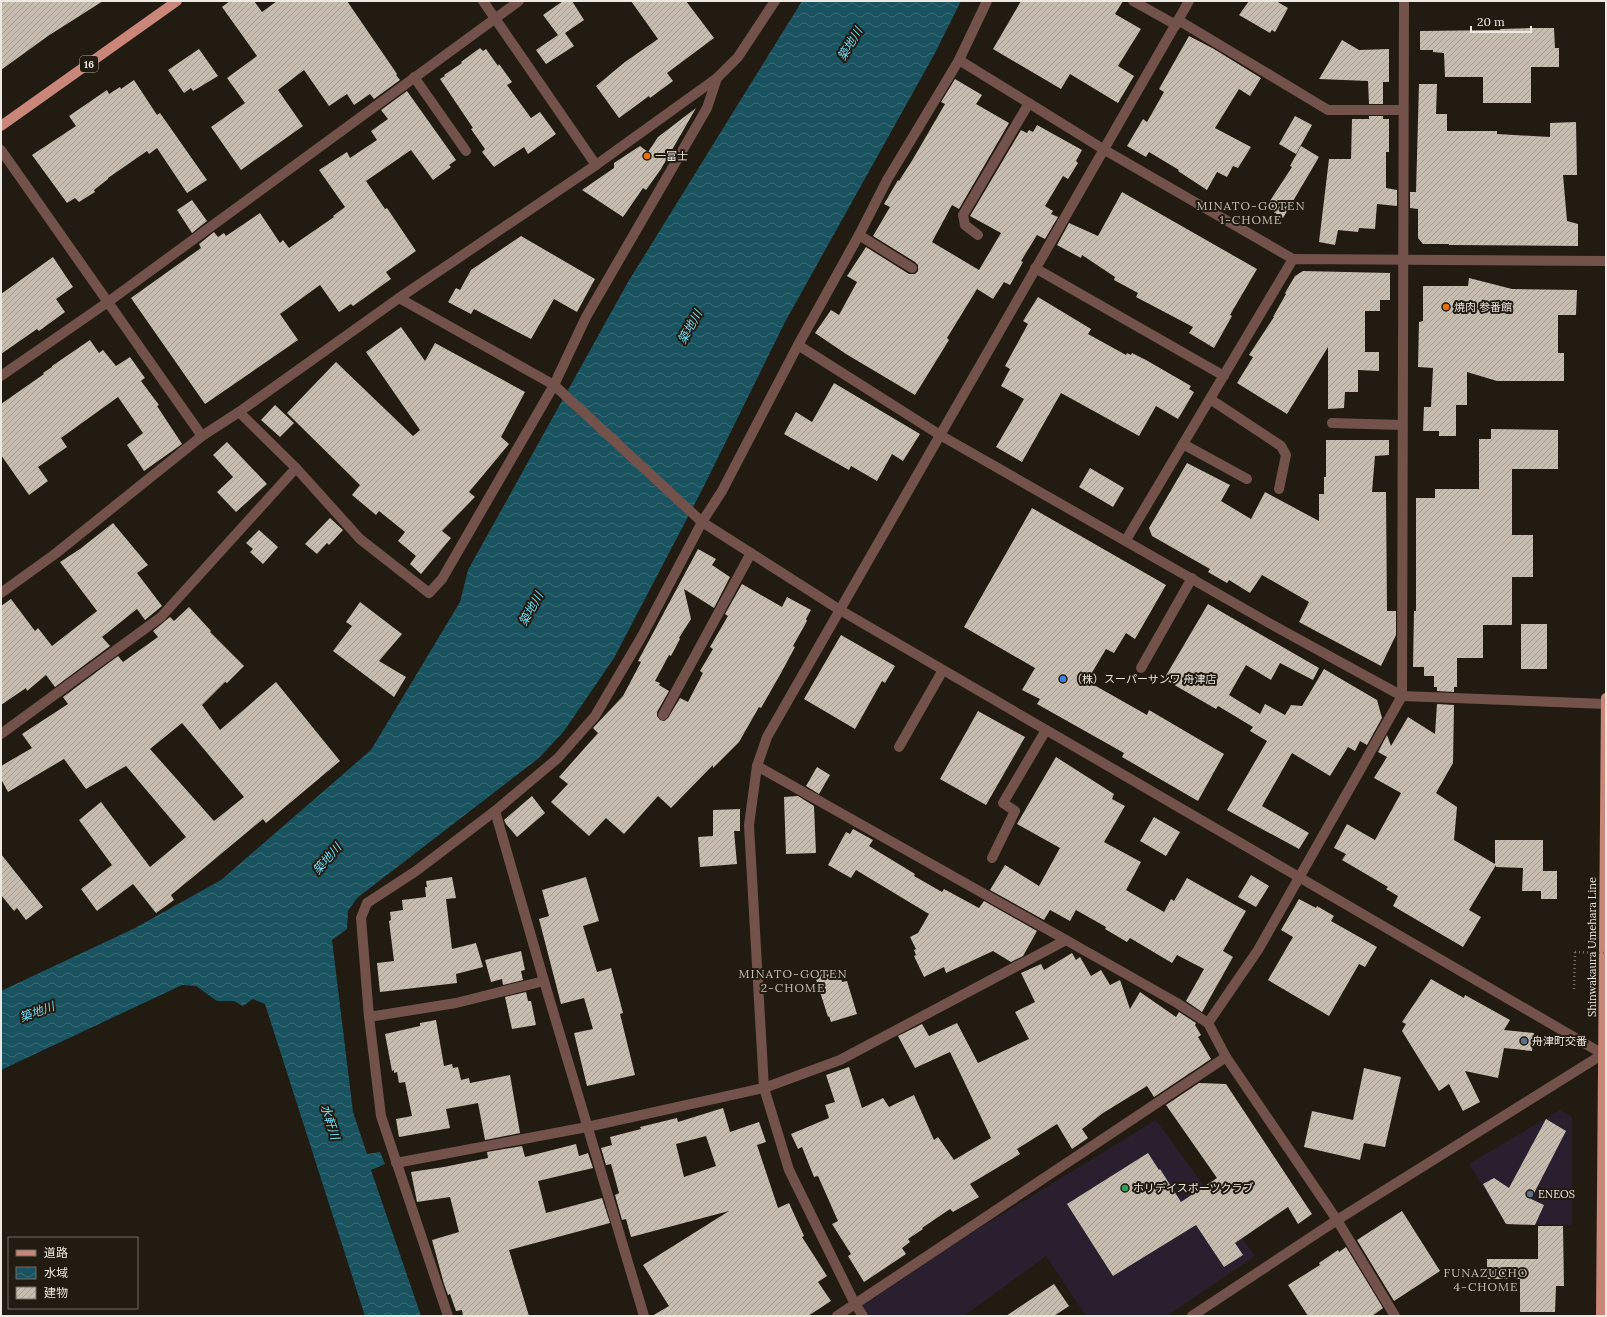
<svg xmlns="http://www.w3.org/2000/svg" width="1607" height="1317" viewBox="0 0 1607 1317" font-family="Lora,'Noto Sans JP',serif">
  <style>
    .commercial { fill: #291f2e }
    .water { fill: url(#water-waves) }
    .building { fill: url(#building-hatch); fill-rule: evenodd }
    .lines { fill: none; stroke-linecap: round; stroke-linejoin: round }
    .path { stroke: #756f67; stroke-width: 2.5; stroke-dasharray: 1 3; stroke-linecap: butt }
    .minor { stroke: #73524b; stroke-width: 10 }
    .major { stroke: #ca8678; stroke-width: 10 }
    .path-bridge { stroke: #756f67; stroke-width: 2.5; stroke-dasharray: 1 3; stroke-linecap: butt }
    .food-dot { fill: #e8710a; stroke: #221b12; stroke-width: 1.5 }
    .shop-dot { fill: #3f7fe0; stroke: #221b12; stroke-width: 1.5 }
    .service-dot { fill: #5c6f8a; stroke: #221b12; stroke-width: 1.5 }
    .leisure-dot { fill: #2e9e5b; stroke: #221b12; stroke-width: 1.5 }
    .labels { text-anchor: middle; stroke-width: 4; stroke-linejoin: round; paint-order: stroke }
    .shield { fill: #221b12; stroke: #b0aaa3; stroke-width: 1 }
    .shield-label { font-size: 10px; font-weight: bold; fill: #ede8e1 }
    .poi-label { font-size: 11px; fill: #ede8e1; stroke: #221b12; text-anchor: start }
    .street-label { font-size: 11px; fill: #ede8e1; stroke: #221b12 }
    .water-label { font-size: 12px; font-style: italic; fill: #71def8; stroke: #221b12 }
    .neighbourhood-label { font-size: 12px; letter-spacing: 1px; fill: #c8beb2; stroke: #221b12 }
  </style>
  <defs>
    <pattern id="water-waves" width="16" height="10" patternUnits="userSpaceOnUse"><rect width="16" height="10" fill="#1a5360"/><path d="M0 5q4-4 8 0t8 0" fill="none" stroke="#3c6c76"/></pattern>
    <pattern id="building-hatch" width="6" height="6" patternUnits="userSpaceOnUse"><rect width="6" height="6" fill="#c6bcb0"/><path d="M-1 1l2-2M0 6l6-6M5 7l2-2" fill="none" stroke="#a69e95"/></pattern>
  </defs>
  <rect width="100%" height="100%" fill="#221b12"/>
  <g class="commercial">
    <path d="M1560,1110L1572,1117V1225L1506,1224L1469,1164Z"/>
    <path d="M1156,1120L1255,1256L1167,1316H1086L1046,1256L964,1316H868L855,1304Z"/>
  </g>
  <path class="water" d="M802,1H961L935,53L785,322L703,488L614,658L564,731L539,758L357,898L348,911L347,929L332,940L353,1112L367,1154L380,1152L385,1164L371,1170L421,1316H365L265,1004L253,999L243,1006L234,1001H217L196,986L182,985L1,1070V991L135,928L221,880L371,750L460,602L468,570L628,282Z"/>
  <g class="building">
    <path d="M1,1H103L48,36L1,70Z"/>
    <path d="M230,1H254L262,12L277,1H347L397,74L396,75L400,80L374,99L370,94L354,105L347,94L329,106L304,70L278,90L303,126L241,170L211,127L245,103L227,78L257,56L222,7Z"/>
    <path d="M563,1H572L584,20L565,33L574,46L546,64L536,50L558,35L543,15Z"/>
    <path d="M631,1H686L714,38L667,73L673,81L650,98L649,96L619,118L596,86L625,62L658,39Z"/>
    <path d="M1021,1H1123L1115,14L1141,29L1118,66L1134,76L1118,103L1070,74L1061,89L993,49Z"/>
    <path d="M1249,1H1276L1288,8L1275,32L1272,30L1270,33L1239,15Z"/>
    <path d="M1532,28H1554L1555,48H1559V67H1531V103H1483V77H1445L1444,53L1433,52V50H1420V31L1500,30V29Z"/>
    <path d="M1189,36L1214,49L1261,78L1250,96L1239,89L1215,128L1251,147L1238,168L1233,166L1227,177L1217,172L1207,190L1178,171L1179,170L1149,152L1146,157L1127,146L1143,119L1147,122L1164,92L1159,89Z"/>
    <path d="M1342,40L1359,50L1389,49V82H1383V104H1369L1368,81L1319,79Z"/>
    <path d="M480,48L483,51L486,49L498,66L499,64L512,82L507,85L531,118L540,112L556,134L528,154L524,147L494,167L482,152L485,149L471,129L473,128L440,79L445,76L444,75L462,63L461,62Z"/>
    <path d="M199,49L218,76L193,91L191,88L184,93L168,70Z"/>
    <path d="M955,79L982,95L976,104L1009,123L959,209L952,205L932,242L979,270L1001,233L970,216L1021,130L1027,133L1029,130L1033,132L1037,125L1082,150L1076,161L1078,163L1068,179L1063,176L1045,206L1053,211L1051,214L1058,217L1045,239L1037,235L1021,261L1023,262L1010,285L1004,282L993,299L977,289L947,338L949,340L915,395L846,354L815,333L831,310L839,315L857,282L847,276L866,247L909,274H915L918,271V265L915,262L873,236L890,207L884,204L898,180L899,181L913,159L945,104L941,102Z"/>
    <path d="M134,80L157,115L160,113L207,180L187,193L157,148L149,154L147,151L108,178V179L94,190L95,192L79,202L75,198L67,203L32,155L76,126L69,116L107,90L109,94L120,87L121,89Z"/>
    <path d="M1419,84H1437L1436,114H1447V131H1497V134L1550,137V123L1576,122L1577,175H1563L1567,221L1578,224V246L1449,245V244H1423L1418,238V209L1410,208V192H1416Z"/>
    <path d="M407,91L456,160L449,165L451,167L433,180L411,150L366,181L385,209L387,208L416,251L386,272L391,279L353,306L351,304L339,312L320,285L280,314L298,340L205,404L131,298L201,248L199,244L214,232L218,237L224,233L226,236L260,213L280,243L283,240L289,248L334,217L333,216L345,207L319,170L347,152L350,158L377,140L371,131L388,119L381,110Z"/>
    <path d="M696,108L661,169L646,190L643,188L623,217L582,190L614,168V163L640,146L648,152L658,137Z"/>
    <path d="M1295,116L1312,125L1296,154L1279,144Z"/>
    <path d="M1369,116H1383V119H1389V152H1386V188L1397,190V206L1377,204L1375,229L1359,228L1358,232L1338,230L1335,245L1319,242L1329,159H1351L1352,119H1369Z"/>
    <path d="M1301,146L1319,157L1283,218L1266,207L1292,167L1290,166Z"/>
    <path d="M1122,192L1257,269L1230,315L1232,316L1214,348L1189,333L1193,327L1136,297L1138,293L1114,280L1115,277L1082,255L1081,258L1057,245L1069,223L1098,236Z"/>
    <path d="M192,200L207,221L192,233L177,210Z"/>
    <path d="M521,236L595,279L577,312L554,299L531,339L474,309L471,314L448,302L456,288L460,290L471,270Z"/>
    <path d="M53,257L73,287L56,299L65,312L39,331L37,329L1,354V294Z"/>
    <path d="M1303,271L1390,273V300H1380V311H1365V352H1379V371L1358,370V392H1345L1344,408L1328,409V347L1287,414L1237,383L1253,357L1249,355L1274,317H1273L1286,294L1285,293L1295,276Z"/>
    <path d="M1469,278L1512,289L1577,290L1576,315H1558V353H1564V381H1497L1467,372V405H1456V436H1439V431H1423L1424,407H1431L1433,368L1418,367L1419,322L1423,321V286H1468Z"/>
    <path d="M1038,297L1091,329L1088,334L1126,355L1127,353L1131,355L1132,353L1146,360L1191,386L1189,389L1194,392L1178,419L1156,406L1139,436L1061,393L1022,462L996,447L1024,399L1001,386L1010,369L1005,366L1028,324L1023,321Z"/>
    <path d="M401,327L425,361L435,343L525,392L501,437L509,444L469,492L475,497L442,531L451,538L421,574L410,564L416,556L398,541L405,532L379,511L376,515L352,495L360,485L287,413L336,362L413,436L420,430L366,352Z"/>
    <path d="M90,340L99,353L103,350L116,366L130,357L145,378L141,381L159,405L157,406L182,444L144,471L127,445L143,433L118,397L61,438L67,447L38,467L48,481L29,495L1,455V404L44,374L43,373L52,367V366Z"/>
    <path d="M834,383L920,434L903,461L892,454L877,481L851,466L849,470L784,434L796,412L812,422Z"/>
    <path d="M275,405L294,423L280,437L261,420Z"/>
    <path d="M1491,429L1558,430V469H1512V535H1533V577H1512V625H1483V658H1457V687H1454V692L1437,691V687H1434V676H1424V667H1413L1414,611H1416V498H1435V489H1479V439H1491Z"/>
    <path d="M1326,440H1389V455L1375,456L1372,492H1386L1387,611H1396V635L1381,666L1299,622L1309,602L1262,575L1250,593L1229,580L1227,583L1208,572L1210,569L1152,536L1149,528L1187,463L1230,485L1221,501L1251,519L1265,492L1319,521V494H1324V477H1326Z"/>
    <path d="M227,442L267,484L236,512L217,492L233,477L213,455Z"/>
    <path d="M1090,468L1124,488L1113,507L1079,487Z"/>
    <path d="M1032,508L1166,585L1135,639L1126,633L1114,653L1106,649L1087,681L1147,715L1149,710L1224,754L1198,801L1122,757L1124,753L1037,704L1040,699L1022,690L1035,668L964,627Z"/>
    <path d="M330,518L343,530L329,545L327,543L317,554L305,544Z"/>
    <path d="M113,523L148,565L137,573L162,606L145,620L137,609L102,637L110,646L55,687L46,675L27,691L26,688L1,705V606L11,599L35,631L38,628L52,646L97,611L60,562L80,549Z"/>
    <path d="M259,530L278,547L263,564L250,552L253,549L246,543Z"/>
    <path d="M698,549L716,559L712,565L730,577L714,608L684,589L691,619L679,638L680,639L671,656L669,655L655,681L660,683L659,685L669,691L657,712V716L660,720L664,721L668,718L680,698L688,702L703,673L700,671L713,649L710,647L728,616L725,614L742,584L782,607L787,597L811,610L806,619L807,621L793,646L795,647L781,673L761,708L759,707L739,742L713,768V765L671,808L658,796L624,834L606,818L589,836L551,802L568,784L559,777L598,733L593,728L623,696L641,662L638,661Z"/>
    <path d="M360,602L402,634L379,661L406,677L394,697L333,651L352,626L346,622Z"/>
    <path d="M1208,604L1319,668L1313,680L1280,663L1271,680L1246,665L1229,695L1260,714L1265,704L1285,715L1291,705L1302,706L1324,669L1377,700L1382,718L1367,745L1360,741L1355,751L1348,747L1330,776L1292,753L1262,806L1309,833L1299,849L1227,810L1267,741L1250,731L1253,727L1218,706L1216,709L1164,679Z"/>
    <path d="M189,607L211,631L210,632L244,666L227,683L225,682L202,705L220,730L276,682L340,761L266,823L263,819L204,868L171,895L174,900L156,913L133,884L97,911L81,889L112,865L79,820L101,802L150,867L186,837L126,766L86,789L64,759L8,792L1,779V766L32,748L22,734L68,704L63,697L118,656L123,662L158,637L153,631L170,617L174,621ZM182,723L244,797L214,821L150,749Z"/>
    <rect x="1521" y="624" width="26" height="45"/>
    <path d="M841,635L895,666L885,683L882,681L855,729L804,699Z"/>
    <path d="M1437,704L1454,705L1453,763L1436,793L1457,807L1454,840L1495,864V840H1543V871H1557V899H1541V891H1522L1523,868L1496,867V865L1469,910L1481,917L1463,947L1393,906L1398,896L1386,889L1388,887L1342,860L1346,854L1334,848L1347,824L1375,840L1401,793L1374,778L1387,757L1378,752L1387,735L1391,746L1408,717L1435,734Z"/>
    <path d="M978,711L1025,737L986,805L940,779Z"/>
    <path d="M1056,757L1114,794L1112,799L1125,806L1104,842L1141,862L1126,890L1164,912L1171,899L1174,901L1187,878L1246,911L1223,951L1233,957L1202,1012L1186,1001L1204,969L1177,955L1172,963L1130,938L1127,942L1105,929L1106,927L1076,910L1070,921L1050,910L1044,920L990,890L1005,865L1039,886L1060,848L1017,824Z"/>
    <path d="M817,767L830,775L819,794L806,786Z"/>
    <path d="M532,796L545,813L517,837L506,824L504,820Z"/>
    <path d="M798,796L814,806L816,853L786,854L784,797Z"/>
    <path d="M740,809V831H734L737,864L700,867L698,837L713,836V810Z"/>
    <path d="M1154,817L1180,832L1166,856L1140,841Z"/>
    <path d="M853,829L873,840L869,846L915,874L914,876L942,892L944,889L979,908L984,901L1037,931L1023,956L1011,962L993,951L946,973L944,967L924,977L914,956L916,955L914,950L916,949L910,937L918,933L929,914L856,870L851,878L828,865L846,832L850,834Z"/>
    <path d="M1,854L43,907L26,920L17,908L14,911L1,895Z"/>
    <path d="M1251,875L1269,886L1256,907L1238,897Z"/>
    <path d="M452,877L456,898L446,899L452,949L476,943L483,967L456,974L457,983L380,992L377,963L394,961L389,921L391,920L390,912L403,910L402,900L426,897L425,887H427L426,881Z"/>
    <path d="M586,877L599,921L583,926L597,972L611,968L623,1013L620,1014L635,1075L587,1086L574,1033L593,1029L584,998L561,1004L539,919L549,916L542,890Z"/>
    <path d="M1299,899L1316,908L1317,906L1334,916L1331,921L1377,947L1365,967L1359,964L1329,1016L1268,980L1293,937L1281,930Z"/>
    <path d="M521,951L525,970L521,971L523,980L503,985L502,979L491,982L485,960Z"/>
    <path d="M1072,953L1076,960L1080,957L1091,976L1101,970L1110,985L1120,980L1130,1009L1140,992L1176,1017L1179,1012L1196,1023L1195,1025L1201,1035L1198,1037L1211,1059L1154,1097L1147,1086L1103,1113L1082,1129L1088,1138L1072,1149L1057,1124L1017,1149L1020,1154L970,1184L979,1197L953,1212L950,1209L922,1228L923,1229L908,1239L910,1242L902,1248L906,1254L864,1282L848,1256L851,1254L832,1224L838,1221L818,1176L814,1177L802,1147L798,1149L791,1134L829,1118L825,1105L835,1102L826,1075L849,1067L862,1108L883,1098L889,1107L914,1095L934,1140L938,1137L954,1160L991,1138L950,1052L915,1068L898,1036L922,1024L929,1036L957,1023L978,1063L1029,1039L1015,1012L1035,1002L1021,973L1041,964L1044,970Z"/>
    <path d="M838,969L842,982L847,981L857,1014L831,1022L829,1016L828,1017L815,976Z"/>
    <path d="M1431,979L1464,998L1465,995L1510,1020L1504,1030L1534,1033L1532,1051L1504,1048L1498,1078L1465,1071L1480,1102L1463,1111L1449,1084L1439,1091L1402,1031L1406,1024L1402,1022Z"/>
    <path d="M526,992L528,1001H531L536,1025L512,1029L505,997Z"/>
    <path d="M436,1020L444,1066L452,1064L453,1068L458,1067L461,1080L469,1078L470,1083L510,1075L520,1133L485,1140L478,1103L446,1109L450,1128L399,1137L396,1119L412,1116L405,1082L399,1083L397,1072L394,1073V1070L392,1071L385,1034L420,1026V1023Z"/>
    <path d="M1364,1068L1401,1077L1385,1147L1364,1143L1360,1160L1304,1147L1312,1111L1353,1120Z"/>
    <path d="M1199,1083L1226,1084L1312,1214L1298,1224L1288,1207L1235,1243L1243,1255L1224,1267L1196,1225L1113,1276L1067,1204L1148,1153L1159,1170L1160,1169L1181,1202L1217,1178L1166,1105Z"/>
    <path d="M723,1108L730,1132L759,1122L766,1142L757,1145L778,1208L789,1203L804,1236L802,1237L827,1276L818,1282L831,1301L808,1316H652L669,1306L643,1265L729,1211L631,1237L626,1219L622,1220L615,1195L619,1193L611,1164L606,1165L601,1148L612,1145L610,1137L641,1129L640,1127L677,1118L678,1122ZM706,1136L716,1166L684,1177L676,1144Z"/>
    <path d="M1546,1119L1566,1131L1531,1199L1544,1205L1535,1225L1506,1224L1483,1184L1494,1178L1509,1188Z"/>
    <path d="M576,1144L579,1156L588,1153L593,1168L538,1181L546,1213L602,1198L610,1223L509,1250L529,1316H463L462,1310L456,1311L450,1294L448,1295L444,1284L432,1240L459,1232L450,1197L417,1202L411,1172L444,1167L488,1158L487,1152L522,1146L525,1157Z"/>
    <path d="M1402,1211L1440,1271L1394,1301L1357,1240Z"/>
    <path d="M1538,1226H1563L1564,1286H1556L1555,1312H1520V1279H1487V1259H1538Z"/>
    <path d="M1346,1247L1383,1308L1372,1316H1308L1288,1285L1320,1265L1319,1263L1338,1250L1339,1252Z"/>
    <path d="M1054,1284L1069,1306L1054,1316H1006Z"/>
  </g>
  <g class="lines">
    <path class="path" d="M1574,989L1575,952"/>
    <g class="minor">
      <path d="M483,1L596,165L717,78L738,57L775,1"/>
      <path d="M1133,1L1176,25"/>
      <path d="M1178,20L1328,110H1403"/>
      <path d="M959,60L987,1"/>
      <path d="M414,77L466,151"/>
      <path d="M1,150L202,436"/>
      <path d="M859,235L912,268"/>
      <path d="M978,235L965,225L963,215L1029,103"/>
      <path d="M1293,259L1103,149L959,60L887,180L859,235L798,345L940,435L1269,623L1402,696L1606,704"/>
      <path d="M1035,268L1224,376"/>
      <path d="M399,298L554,385L702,522L840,610L1603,1054"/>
      <path d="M1,376L108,302L519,1"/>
      <path d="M1210,399L1281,446L1286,455L1279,489"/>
      <path d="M239,412L296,468L360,539L429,593L442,579L554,385L586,317L707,108L717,78"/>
      <path d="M1332,423L1402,425"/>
      <path d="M1183,444L1247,479"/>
      <path d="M1126,540L1293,259L1606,261"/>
      <path d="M1,593L55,554L202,436L239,412L399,298L596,165"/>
      <path d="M1141,668L1192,578"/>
      <path d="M663,715L751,553"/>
      <path d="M1,734L161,617L296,468"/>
      <path d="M899,747L943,670"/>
      <path d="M757,766L1066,940L1177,1003L1208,1023L1226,1057L1337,1220L1395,1316"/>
      <path d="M495,811L544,981L644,1316"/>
      <path d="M992,858L1015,811L1003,803L1046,730"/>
      <path d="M369,1017L456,1003L544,981"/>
      <path d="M1208,1023L1258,950L1402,696L1404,1"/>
      <path d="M396,1163L587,1127L764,1088L840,1060L1066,940"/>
      <path d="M448,1316L381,1116L369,1017L361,918L367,903L416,871L495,811L558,758L595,716L642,636L702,522L722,491L798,345"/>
      <path d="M837,1316L1226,1057"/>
      <path d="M863,1316L855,1304L789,1170L764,1088L749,825L757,766L767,737L1189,1"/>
      <path d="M1192,1316L1337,1220L1603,1054L1606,1053"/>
    </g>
    <g class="major">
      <path d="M1,126L177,1"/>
      <path d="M1601,1316L1606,698"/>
    </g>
    <path class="path-bridge" d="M1575,952L1606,953"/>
  </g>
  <g class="food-dot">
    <circle cx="647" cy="156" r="4"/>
    <circle cx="1446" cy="307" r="4"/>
  </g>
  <circle class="shop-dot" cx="1063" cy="679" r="4"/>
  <g class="service-dot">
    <circle cx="1524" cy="1041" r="4"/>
    <circle cx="1530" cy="1194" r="4"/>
  </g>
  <circle class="leisure-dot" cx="1125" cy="1188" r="4"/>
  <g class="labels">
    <rect class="shield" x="80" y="56" width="18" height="16" rx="3"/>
    <g class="shield-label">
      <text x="89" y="68">16</text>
    </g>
    <g class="poi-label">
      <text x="655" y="160">一富士</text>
      <text x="1454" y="311">焼肉 参番館</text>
      <text x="1071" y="683">（株）スーパーサンワ 舟津店</text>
      <text x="1532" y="1045">舟津町交番</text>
      <text x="1133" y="1192">ホリデイスポーツクラブ</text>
      <text x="1538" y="1198">ENEOS</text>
    </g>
    <g class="street-label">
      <text transform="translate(1592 947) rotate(-90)" y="4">Shinwakaura Umehara Line</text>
    </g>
    <g class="water-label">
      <text transform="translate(850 44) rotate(-59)" y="4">築地川</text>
      <text transform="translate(690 327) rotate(-61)" y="4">築地川</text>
      <text transform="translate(531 609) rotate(-61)" y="4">築地川</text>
      <text transform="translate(327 859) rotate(-49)" y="4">築地川</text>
      <text transform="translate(37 1012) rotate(-20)" y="4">築地川</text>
      <text transform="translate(330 1122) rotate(72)" y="4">水軒川</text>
    </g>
    <g class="neighbourhood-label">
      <text x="1251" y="210">MINATO-GOTEN<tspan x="1251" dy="14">1-CHOME</tspan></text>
      <text x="793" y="978">MINATO-GOTEN<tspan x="793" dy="14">2-CHOME</tspan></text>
      <text x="1486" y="1277">FUNAZUCHO<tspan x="1486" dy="14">4-CHOME</tspan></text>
    </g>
  </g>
  <rect width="1607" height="1317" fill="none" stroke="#ede8e1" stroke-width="4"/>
  <rect x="8" y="1237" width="130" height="72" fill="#221b12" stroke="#736d65"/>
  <rect x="16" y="1250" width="20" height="6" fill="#ca8678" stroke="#736d65"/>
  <text x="44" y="1257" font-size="12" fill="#ede8e1">道路</text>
  <rect x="16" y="1267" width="20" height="12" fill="url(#water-waves)" stroke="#736d65"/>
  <text x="44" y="1277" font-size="12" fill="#ede8e1">水域</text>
  <rect x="16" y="1287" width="20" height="12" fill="url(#building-hatch)" stroke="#736d65"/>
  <text x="44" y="1297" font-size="12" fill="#ede8e1">建物</text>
  <path d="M1471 26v6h60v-6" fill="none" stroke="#ede8e1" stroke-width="2"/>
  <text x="1477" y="26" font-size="12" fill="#ede8e1" stroke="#221b12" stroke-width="3" paint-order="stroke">20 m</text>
</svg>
